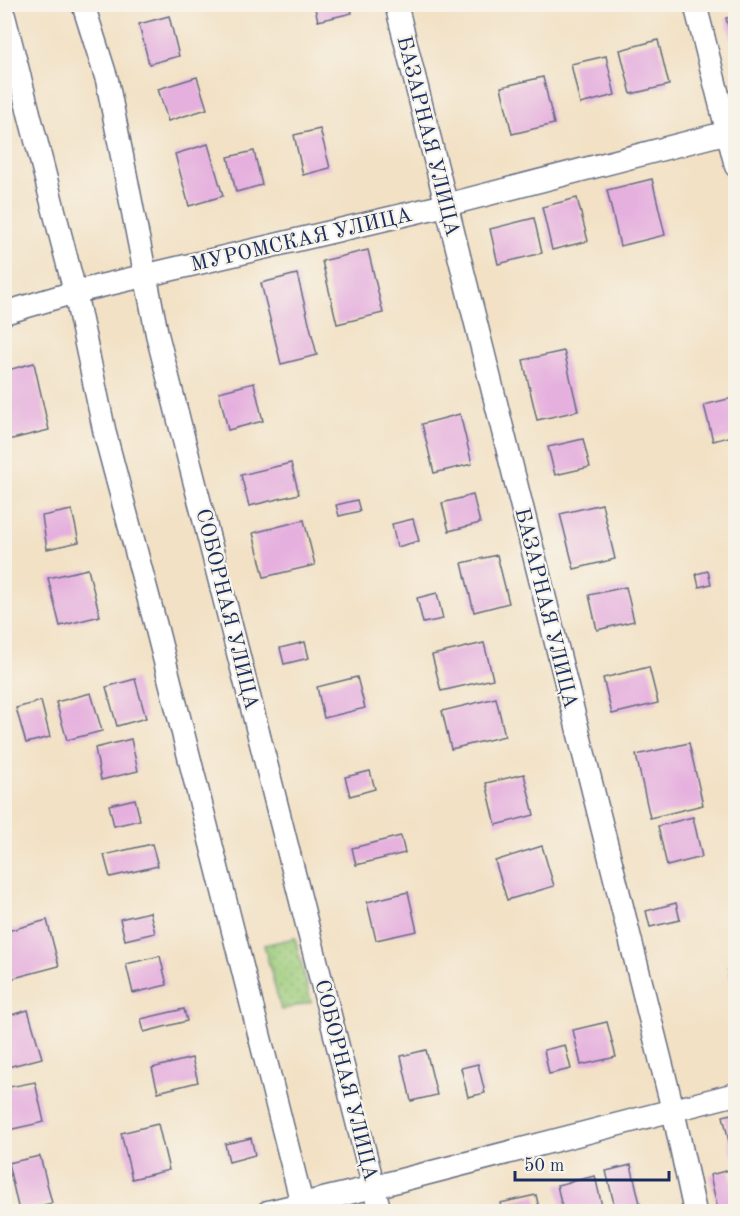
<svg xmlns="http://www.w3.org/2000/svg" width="740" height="1216" viewBox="0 0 740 1216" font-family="'Old Standard TT',serif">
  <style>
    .park { fill: url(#park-dots); stroke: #5c7d6c; stroke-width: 1.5 }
    .building { fill: #e5afde }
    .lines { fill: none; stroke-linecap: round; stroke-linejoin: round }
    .minor-casing { stroke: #666d82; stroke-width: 25 }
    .minor { stroke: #fff; stroke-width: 22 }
    .labels { text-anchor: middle; stroke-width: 4.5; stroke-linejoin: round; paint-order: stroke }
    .street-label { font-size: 21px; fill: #1b2f5e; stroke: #f7f3e8 }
  </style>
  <defs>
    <pattern id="park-dots" width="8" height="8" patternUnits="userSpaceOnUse" patternTransform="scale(1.5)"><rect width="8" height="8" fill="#9ccb7a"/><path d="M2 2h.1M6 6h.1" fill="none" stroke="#7ea567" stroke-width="1.8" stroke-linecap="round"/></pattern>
  </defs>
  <rect width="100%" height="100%" fill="#f7f3e8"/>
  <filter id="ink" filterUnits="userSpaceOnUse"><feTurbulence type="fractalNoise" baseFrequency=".0167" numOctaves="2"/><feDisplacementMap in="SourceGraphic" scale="12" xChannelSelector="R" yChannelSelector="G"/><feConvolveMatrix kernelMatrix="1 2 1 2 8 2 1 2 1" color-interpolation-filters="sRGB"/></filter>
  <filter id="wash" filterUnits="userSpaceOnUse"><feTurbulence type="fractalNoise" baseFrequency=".008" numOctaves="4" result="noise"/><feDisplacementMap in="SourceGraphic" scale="24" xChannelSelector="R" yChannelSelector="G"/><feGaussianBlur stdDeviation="1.35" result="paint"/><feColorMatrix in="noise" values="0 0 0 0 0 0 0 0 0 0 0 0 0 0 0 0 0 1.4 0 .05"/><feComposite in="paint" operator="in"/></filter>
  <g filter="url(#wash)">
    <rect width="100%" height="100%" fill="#f2e1c5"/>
    <path class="park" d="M295,938L311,1002L281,1010L264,945Z"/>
    <g id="blocks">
      <g class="building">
        <path d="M314,4H350L352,13L318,21Z"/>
        <path d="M169,16L179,56L149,64L139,24Z"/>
        <path d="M736,16V54H735L726,18Z"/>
        <path d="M658,40L669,85L631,94L620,50Z"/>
        <path d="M606,56L615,95L580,104L571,64Z"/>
        <path d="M197,77L207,109L168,121L158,89Z"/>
        <path d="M543,77L554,124L512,134L501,87Z"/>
        <path d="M320,129L330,168L303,175L294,135Z"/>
        <path d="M208,144L223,196L189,206L175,154Z"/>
        <path d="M254,151L262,185L236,192L228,157Z"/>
        <path d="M652,179L665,235L620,246L607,190Z"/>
        <path d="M577,198L588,241L552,250L542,207Z"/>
        <path d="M534,218L542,253L498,264L490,229Z"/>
        <path d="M368,250L383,313L337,324L322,261Z"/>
        <path d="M297,274L317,355L281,364L261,283Z"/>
        <path d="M564,351L578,411L537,420L523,360Z"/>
        <path d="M34,363L49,430L4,441V371Z"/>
        <path d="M254,383L263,421L228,430L219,392Z"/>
        <path d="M736,397V435L713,441L704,405Z"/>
        <path d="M460,414L472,464L434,473L422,424Z"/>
        <path d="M583,439L590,467L555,475L548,447Z"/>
        <path d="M291,463L299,494L249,506L241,475Z"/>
        <path d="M473,495L480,523L449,531L442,503Z"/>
        <path d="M357,500L360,511L339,516L336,505Z"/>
        <path d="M602,504L615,559L574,569L560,514Z"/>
        <path d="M72,510L79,542L47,549L42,516Z"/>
        <path d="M413,519L419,541L397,547L392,524Z"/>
        <path d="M304,520L315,565L264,577L253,533Z"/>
        <path d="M497,555L509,603L474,612L462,563Z"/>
        <path d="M88,569L100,616L60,626L48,578Z"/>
        <path d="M708,571L711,584L699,587L696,574Z"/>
        <path d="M626,587L634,621L597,630L589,595Z"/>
        <path d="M437,593L443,619L423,623L417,598Z"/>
        <path d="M305,642L309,658L284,664L280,648Z"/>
        <path d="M484,643L493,679L441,691L432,655Z"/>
        <path d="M649,667L658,703L612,714L603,678Z"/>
        <path d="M357,677L365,708L324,718L317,687Z"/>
        <path d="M135,679L146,718L117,726L106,687Z"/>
        <path d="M91,693L102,731L67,740L56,702Z"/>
        <path d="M496,698L505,736L451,749L442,711Z"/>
        <path d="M41,701L50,737L26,743L16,708Z"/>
        <path d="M131,739L138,771L101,780L95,748Z"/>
        <path d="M689,743L703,805L650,818L636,755Z"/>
        <path d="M370,771L375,789L350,796L345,777Z"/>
        <path d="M524,774L534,815L496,825L486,783Z"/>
        <path d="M135,799L140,820L114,826L109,805Z"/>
        <path d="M693,817L702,857L667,866L658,826Z"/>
        <path d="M401,836L405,853L356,865L352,848Z"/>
        <path d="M152,844L158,866L110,877L104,855Z"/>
        <path d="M542,846L554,886L507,900L495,861Z"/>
        <path d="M408,892L417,931L376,940L367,902Z"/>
        <path d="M676,903L680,920L650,927L646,911Z"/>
        <path d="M150,912L155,933L125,940L120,919Z"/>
        <path d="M47,920L59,966L10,979L4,960V932Z"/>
        <path d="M160,956L167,985L133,993L126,964Z"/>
        <path d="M736,969V1000H735L728,970Z"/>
        <path d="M184,1009L187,1021L144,1032L141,1019Z"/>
        <path d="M28,1010L42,1058L4,1068V1017Z"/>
        <path d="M607,1022L616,1057L581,1065L573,1030Z"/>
        <path d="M565,1045L571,1069L549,1074L544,1050Z"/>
        <path d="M426,1050L437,1095L411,1101L401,1056Z"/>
        <path d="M192,1058L198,1082L158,1092L152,1068Z"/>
        <path d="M478,1064L485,1093L468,1097L461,1068Z"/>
        <path d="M35,1082L44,1122L4,1131V1088Z"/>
        <path d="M736,1113V1157L733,1158L723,1116Z"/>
        <path d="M158,1124L169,1170L132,1179L121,1133Z"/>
        <path d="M251,1138L255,1155L229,1162L225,1144Z"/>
        <path d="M40,1156L52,1203L19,1211L8,1163Z"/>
        <path d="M631,1165L642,1212H616L606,1171Z"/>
        <path d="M729,1170L736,1197V1206L718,1210L710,1175Z"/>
        <path d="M595,1176L602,1206L578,1212H563L557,1185Z"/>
        <path d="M536,1195L540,1212H502L500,1203Z"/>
      </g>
    </g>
  </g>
  <g filter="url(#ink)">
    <use href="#blocks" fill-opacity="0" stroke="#666d82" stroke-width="1.5"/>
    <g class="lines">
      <defs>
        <g id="minor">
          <path d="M83,4L107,80L157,334L380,1212"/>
          <path d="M396,4L673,1110L695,1212"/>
          <path d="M695,4L736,166"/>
          <path d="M4,16L75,292L105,434L157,630L304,1212"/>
          <path d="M4,313L75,292L446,205L736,130"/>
          <path d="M268,1212L374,1187L736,1094"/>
        </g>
      </defs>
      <use href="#minor" class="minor-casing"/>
      <use href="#minor" class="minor"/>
    </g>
  </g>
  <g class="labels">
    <g class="street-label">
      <text transform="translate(429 136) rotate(76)" y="7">БАЗАРНАЯ УЛИЦА</text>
      <text transform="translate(301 239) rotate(-13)" y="7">МУРОМСКАЯ УЛИЦА</text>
      <text transform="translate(547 608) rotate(76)" y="7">БАЗАРНАЯ УЛИЦА</text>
      <text transform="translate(228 609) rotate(76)" y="7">СОБОРНАЯ УЛИЦА</text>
      <text transform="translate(347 1080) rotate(76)" y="7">СОБОРНАЯ УЛИЦА</text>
    </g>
  </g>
  <rect width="740" height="1216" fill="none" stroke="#f7f3e8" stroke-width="24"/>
  <path d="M515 1171v9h154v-9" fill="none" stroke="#1b2f5e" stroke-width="3"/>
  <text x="524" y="1171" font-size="18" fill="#1b2f5e" stroke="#f7f3e8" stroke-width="4.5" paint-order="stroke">50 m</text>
</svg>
